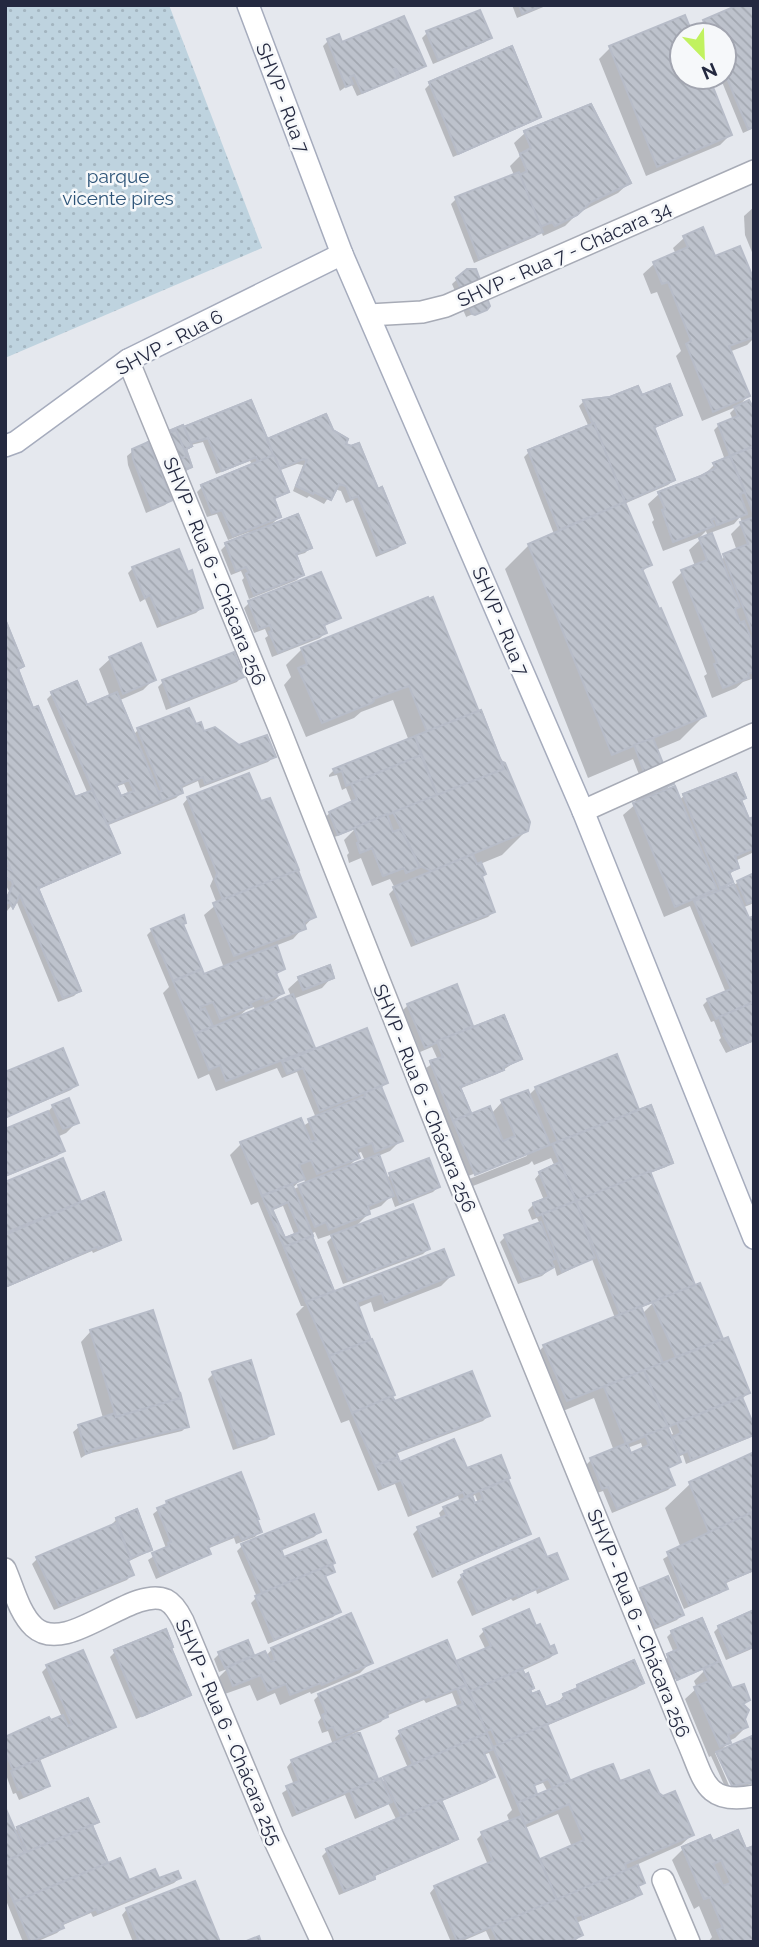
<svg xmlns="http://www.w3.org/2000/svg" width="759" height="1947" viewBox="0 0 759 1947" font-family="Raleway,sans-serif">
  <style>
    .green { fill: url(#green-dots) }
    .shadow { fill: #0003; fill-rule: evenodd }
    .building { fill: url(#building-back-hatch); stroke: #b7bcc8; stroke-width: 2; fill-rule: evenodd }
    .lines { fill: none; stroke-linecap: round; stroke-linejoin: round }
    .street-casing { stroke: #a7abb6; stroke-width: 24 }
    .secondary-casing { stroke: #a6acbd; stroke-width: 24 }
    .street { stroke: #fff; stroke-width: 21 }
    .secondary { stroke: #fff; stroke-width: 21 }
    .labels { text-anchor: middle; stroke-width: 5; stroke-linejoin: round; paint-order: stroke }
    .street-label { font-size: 19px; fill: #242940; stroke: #f6f8fa }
    .park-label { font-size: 19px; fill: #2d5478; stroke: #f6f8fa }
  </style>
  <defs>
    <pattern id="green-dots" width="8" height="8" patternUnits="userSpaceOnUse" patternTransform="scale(1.75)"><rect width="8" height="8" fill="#bed3df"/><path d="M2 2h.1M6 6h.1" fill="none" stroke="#a3b5c0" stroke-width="1.8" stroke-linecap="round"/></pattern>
    <pattern id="building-back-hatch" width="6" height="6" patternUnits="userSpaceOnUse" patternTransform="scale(1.75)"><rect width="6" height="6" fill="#bdc2cc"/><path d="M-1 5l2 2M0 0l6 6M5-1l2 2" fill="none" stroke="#a2a7b0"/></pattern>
  </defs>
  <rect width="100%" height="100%" fill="#e5e8ee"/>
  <path class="green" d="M5,5H169L262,248L5,358Z"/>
  <g class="shadow">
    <path d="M512,5H548L517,18Z"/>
    <path d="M754,5V128L743,133L720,77H724V35H702L699,27L704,22Z"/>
    <path d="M479,12L490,37L485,42L433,64L422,38L427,33Z"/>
    <path d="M684,17L691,35H682V77H708L730,135L720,145L646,176L599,59L610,48Z"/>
    <path d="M328,41L341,44L424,65L419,70L357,96L351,83L340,91L323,46Z"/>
    <path d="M511,48L539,116L534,121L453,157L425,89L430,84Z"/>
    <path d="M525,133L629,183L618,193L578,213L565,226L543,236L541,231L535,237L474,263L451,204L456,199L514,175L510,166L520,156L514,143Z"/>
    <path d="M754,207V257L745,235L744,216Z"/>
    <path d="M684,238L754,285V338L747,345L729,352L748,396L738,407L754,411V682L752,679L743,682L736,688L712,698L704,676L707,674L672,582L682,572L695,566L689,550L700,540L708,537L706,531L700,537L663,551L652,522L654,520L648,504L659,494L704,475L714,465L725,460L714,430L719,425L733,420L730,413L736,407L702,421L676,356L681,351L657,292L651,294L643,274L654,264L676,254L673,248ZM740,517L742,523L731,534L737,551L720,560L710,533L734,524Z"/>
    <path d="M465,272L485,309L466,317L467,319L452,284Z"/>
    <path d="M641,397L680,414L675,419L653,429L673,480L668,485L624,504L650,564L642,572L704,716L680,740L656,750L672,783L663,793L679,800L684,796L744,797L740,801L748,822L754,821V852L735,861L737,867L729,875L731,882L723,890L754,875V903L742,908L748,921L754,918V1041L726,1053L719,1040L721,1038L714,1021L711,1022L703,1005L708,1000L726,993L690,906L664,917L623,815L637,803L633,794L640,777L633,759L588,778L505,569L529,545L554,534L524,457L529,452L589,427L579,406L584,401Z"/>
    <path d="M183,427L266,441L332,432L344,444L377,491L403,542L398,548L376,557L353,500L346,503L341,491L334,489L324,504L309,496L307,498L293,491L303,465L297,464L278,471L287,492L273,500L279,517L268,528L310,548L305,553L295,556L302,574L297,580L249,599L242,580L244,578L241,571L231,575L221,550L226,545L250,535L249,532L228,540L217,514L207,517L197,492L202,487L253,466L250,461L216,474L203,442L191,445L185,451L190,467L185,472L172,463L158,469L170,500L165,505L146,513L128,465L127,456L133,451Z"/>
    <path d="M133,568L201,608L196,613L157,628L145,599L140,602L128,573Z"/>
    <path d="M427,599L498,760L501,758L528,822L527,830L502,855L480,864L484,874L481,877L493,912L488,917L411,947L389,894L395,888L390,879L372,886L361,858L349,863L347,855L349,853L344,840L355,829L332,838L324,818L330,813L352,803L346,788L342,790L337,775L329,777V775L334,770L409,741L393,700L361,712L354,718L306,737L284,685L291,677L286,665L302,649Z"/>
    <path d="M249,603L338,618L323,627L325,633L320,638L272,657L265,638L268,636L265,629L254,633L244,608Z"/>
    <path d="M5,624L22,666L17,671L32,710L74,800L88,794L47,699L52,694L86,707L110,697L99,669L110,659L154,679L143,690L118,701L133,735L138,730L195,727L204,733L238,747L274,756L268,762L200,788L198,781L180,789L181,793L176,798L106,826L117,852L112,857L37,890L79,991L74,996L58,1002L16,900L7,911L5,908V899L9,891L5,884ZM124,784L129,795L120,798L115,787Z"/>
    <path d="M242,676L237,682L166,710L158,687L163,682Z"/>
    <path d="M188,798L314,916L293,939L275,946L283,968L275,976L282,993L270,1005L291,996L288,989L299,979L332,977L322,988L293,999L313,1048L307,1053L386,1083L380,1089L401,1140L390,1151L378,1156L386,1179L390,1175L438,1187L433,1192L395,1207L391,1196L381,1206L368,1211V1214L354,1228L428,1249L423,1254L343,1284L327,1242L336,1233L318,1239L315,1232L310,1234L333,1293L452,1275L441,1286L374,1312L371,1302L357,1308L394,1403L488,1416L483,1421L395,1454L399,1464L466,1471L506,1480L528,1533L523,1538L432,1578L413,1534L418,1529L441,1518L439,1513L444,1508L460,1502L458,1496L408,1517L395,1484L378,1491L349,1420L341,1423L296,1314L304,1306H301L258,1202L251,1205L230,1155L241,1144L300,1120L303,1126L316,1118L297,1072L282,1078L277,1068L216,1091L209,1074L198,1079L163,993L169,987L147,935L152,930L182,925L203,976L224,968L204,915L217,904L210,886L213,879L183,804ZM254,1007L255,1011L237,1018L246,1010ZM361,1152L365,1161L347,1168L358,1157L356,1154ZM303,1177L306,1184L291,1190ZM283,1206L295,1236L284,1240L271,1211ZM475,1495L478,1503L475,1505L471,1497Z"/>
    <path d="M456,986L472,1028L520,1059L497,1074L459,1089L468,1113L463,1118L491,1114L502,1102L528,1096L536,1088L638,1112L671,1162L666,1167L649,1173L694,1287L748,1393L741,1400L754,1434L749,1438L686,1464L683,1455L677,1457L679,1461L667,1470L673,1485L668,1490L612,1513L603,1491L597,1493L586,1465L591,1460L614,1451L594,1398L551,1416L529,1362L544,1346L615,1318L592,1259L557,1276L554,1265L542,1276L518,1284L500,1242L505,1237L540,1224L537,1218L532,1220L528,1210L534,1204L544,1200L535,1179L540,1173L555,1167L551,1158L534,1165L532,1161L529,1164L455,1193L434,1141L449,1127L426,1068L438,1060L432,1047L420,1052L403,1010L408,1005ZM527,1152V1156L467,1180L466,1177ZM653,1303L642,1314L640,1308ZM638,1371L622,1381L621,1378ZM651,1381L673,1434L670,1435ZM641,1443L643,1449L630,1455L627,1448Z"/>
    <path d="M5,1073L76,1085L71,1090L5,1118Z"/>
    <path d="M53,1106L77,1122L66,1133L57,1137L63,1150L57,1156L5,1177V1131L46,1114Z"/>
    <path d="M62,1160L81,1204L119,1239L114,1244L93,1253L92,1251L5,1288V1184Z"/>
    <path d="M91,1331L187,1426L182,1431L87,1454L81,1458L73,1432L79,1427L103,1418L81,1342Z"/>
    <path d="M213,1374L272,1434L267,1439L233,1450L208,1379Z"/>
    <path d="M754,1454V1571L724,1584L726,1588L721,1593L684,1609L663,1559L681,1548L665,1508L690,1484Z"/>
    <path d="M167,1503L256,1520L260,1531L255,1537L236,1544L234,1538L207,1549L208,1553L203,1558L156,1579L148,1560L166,1548L153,1514Z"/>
    <path d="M117,1519L150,1549L144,1554L127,1562L132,1574L127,1580L54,1610L32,1564L37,1559L113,1527L112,1524Z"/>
    <path d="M319,1532L314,1537L280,1551L283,1560L330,1565L333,1572L324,1578L338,1612L333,1617L268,1644L251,1603L257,1597L237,1551L242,1546Z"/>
    <path d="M546,1559L566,1578L561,1583L537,1594L536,1590L513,1601L511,1599L472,1616L457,1582L465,1572Z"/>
    <path d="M641,1589L682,1614L677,1620L651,1631L636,1594Z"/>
    <path d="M754,1612V1648L726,1660L714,1632L719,1627Z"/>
    <path d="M536,1628L549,1649L555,1653L550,1658L521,1671L529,1691L545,1709L560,1703L559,1701L564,1695L578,1687L642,1683L637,1688L546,1726L568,1780L561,1787L620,1783L657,1794L692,1835L681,1845L636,1865L643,1882L637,1888L639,1894L634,1899L576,1923L581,1935L576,1940L571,1942H491L486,1931L465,1940L466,1942H451L430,1893L435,1887L488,1865L477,1839L482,1834L510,1823L507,1815L512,1810L489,1753L483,1755L492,1777L487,1782L440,1802L456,1838L450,1844L373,1877L368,1883L339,1895L322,1856L327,1851L397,1821L388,1803L385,1806L355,1819L345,1795L292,1817L282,1793L294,1785L287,1767L292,1761L333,1745L328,1731L322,1733L318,1722L321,1718L314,1700L319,1695L456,1664L486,1650L479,1636L484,1631ZM452,1693L458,1708L400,1733L395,1738L408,1768L381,1782L377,1781L358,1735L352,1734L381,1722L386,1716L424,1700L426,1703ZM543,1783L548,1792L529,1800L535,1794L532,1787ZM558,1814L572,1847L539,1862L525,1828Z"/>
    <path d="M672,1632L718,1661L731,1691L748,1700L743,1705V1719L746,1727L735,1738L729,1741L720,1752L754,1737V1783L735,1789L719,1753H715L731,1790L727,1791L711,1756L709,1757L685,1699L697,1688L694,1681L705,1670L714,1665V1662L671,1681L663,1661L674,1653L667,1637Z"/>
    <path d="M169,1648L189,1694L184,1699L136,1719L110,1657L115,1652Z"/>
    <path d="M272,1649L371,1662L360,1673L311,1694L310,1692L280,1705L275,1693L257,1701L250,1685L222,1695L216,1680L227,1669L219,1672L214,1659L219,1654L252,1655L247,1660L266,1656Z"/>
    <path d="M47,1667L114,1726L109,1731L38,1761L48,1785L43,1790L19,1800L16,1793L13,1794L5,1772V1739L62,1717L42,1672Z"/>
    <path d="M5,1812L14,1832L18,1828L97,1821L91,1827L107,1865L128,1882L179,1878L174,1883L93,1917L91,1913L61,1926L62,1928L57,1933L36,1942H23L5,1898Z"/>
    <path d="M712,1843L745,1852L754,1942H708L712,1937L699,1906L694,1909L672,1860L683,1849Z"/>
    <path d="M127,1909L218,1942H133L122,1915Z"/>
  </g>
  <g class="building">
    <path d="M519,5H544L522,14Z"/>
    <path d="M738,5H754V127L748,129L724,71V35H709L703,20Z"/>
    <path d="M480,10L492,38L438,60L426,31Z"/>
    <path d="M685,15L693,35H682V77H709L732,135L657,167L609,46Z"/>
    <path d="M404,16L426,66L400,77L396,69H394L398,78L362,93L354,75L350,77L353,84L346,87L327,39L339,34L342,42Z"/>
    <path d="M512,46L541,117L458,154L429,82Z"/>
    <path d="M512,46L541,117L458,154L429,82Z"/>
    <path d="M591,104L631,183L591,202L577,215L555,226L552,222L540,227L520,175L527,171L520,154L531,148L524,131Z"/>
    <path d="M591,104L631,183L591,202L577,215L555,226L552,222L540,227L520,175L527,171L520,154L531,148L524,131Z"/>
    <path d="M519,172L543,232L479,259L455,197Z"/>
    <path d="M703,227L715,256L740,246L754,280V337L729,346L750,396L713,412L686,344L691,341L668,282L662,284L653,262L688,247L683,236Z"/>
    <path d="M467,269H476L490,306L487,310L475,315L472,314L456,278Z"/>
    <path d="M670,384L682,415L654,427L675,480L625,502L583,400L610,397L638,386L642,395Z"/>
    <path d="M670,384L682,415L654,427L675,480L625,502L583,400L610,397L638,386L642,395Z"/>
    <path d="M251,400L274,455L258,462L256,457L222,471L208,438L190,443L192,446L184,450L176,430Z"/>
    <path d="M251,400L274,455L258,462L256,457L222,471L208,438L190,443L192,446L184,450L176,430Z"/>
    <path d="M749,400L754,409V446L730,456L718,424L738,416L734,407Z"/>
    <path d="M326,414L333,430L348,439L346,444L351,446L359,443L378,489L382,487L405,543L381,553L358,496L351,499L346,486L339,484L331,500L314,492L313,494L296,486L307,460L303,459L279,469L267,439Z"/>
    <path d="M326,414L333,430L348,439L346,444L351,446L359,443L378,489L382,487L405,543L381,553L358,496L351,499L346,486L339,484L331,500L314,492L313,494L296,486L307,460L303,459L279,469L267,439Z"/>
    <path d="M594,423L625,502L559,530L528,450Z"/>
    <path d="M594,423L625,502L559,530L528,450Z"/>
    <path d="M183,425L192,446L186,449L192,467L183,471L164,433Z"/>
    <path d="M183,425L192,446L186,449L192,467L183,471L164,433Z"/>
    <path d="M176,430L187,456L159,467L148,442Z"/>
    <path d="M148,442L173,500L152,509L133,459L132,449Z"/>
    <path d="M754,446V515L730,456Z"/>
    <path d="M274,455L289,492L274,498L281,517L233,536L222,510L212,513L201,485Z"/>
    <path d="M274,455L289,492L274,498L281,517L233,536L222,510L212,513L201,485Z"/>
    <path d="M730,456L745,492L740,494L747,514L717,525L715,518L711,520L714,526L673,542L662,510L665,509L658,492L701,476L716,468L713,463Z"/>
    <path d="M730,456L745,492L740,494L747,514L717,525L715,518L711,520L714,526L673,542L662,510L665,509L658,492L701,476L716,468L713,463Z"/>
    <path d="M625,502L652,565L642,569L659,609L661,608L706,716L612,755L528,544Z"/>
    <path d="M298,514L312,548L296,554L304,575L254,595L246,574L249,572L246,567L236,571L225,543Z"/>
    <path d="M298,514L312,548L296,554L304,575L254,595L246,574L249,572L246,567L236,571L225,543Z"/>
    <path d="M754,517V636L723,554L748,544L740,522Z"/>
    <path d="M712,533L740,607L735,609L740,623L744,621L754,646V672L748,674L749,678L723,688L714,664L717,663L681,570L707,560L699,538Z"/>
    <path d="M179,549L188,572L192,570L203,608L162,624L150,595L145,598L132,567Z"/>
    <path d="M321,572L341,618L324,625L327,633L278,653L269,632L272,631L270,625L259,629L248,601Z"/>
    <path d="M428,597L429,599L433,597L479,712L427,732L409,686L373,699L374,701L372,703L322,723L298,668L307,664L301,648Z"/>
    <path d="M5,619L24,666L18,669L33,708L38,706L75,797L93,790L120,853L38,888L81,991L63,998L20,895L13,908L10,902L5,904L13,884L12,881L5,877V867L11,870L5,857Z"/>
    <path d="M5,619L24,666L18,669L33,708L38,706L75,797L93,790L120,853L38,888L81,991L63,998L20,895L13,908L10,902L5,904L13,884L12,881L5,877V867L11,870L5,857Z"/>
    <path d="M141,643L156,680L123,694L109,657Z"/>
    <path d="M234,652L244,677L172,706L162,680Z"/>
    <path d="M77,681L87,705L117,692L162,801L107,824L51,692ZM129,780L134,791L121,796L116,785Z"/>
    <path d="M77,681L87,705L117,692L162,801L107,824L51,692ZM129,780L134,791L121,796L116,785Z"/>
    <path d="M189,708L196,724L201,722L204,731L215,727L239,745L267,735L276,757L205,784L203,777L181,786L183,793L162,801L158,792L162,791L137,728Z"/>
    <path d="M481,710L504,769L437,795L415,736Z"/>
    <path d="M481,710L504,769L437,795L415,736Z"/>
    <path d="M415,736L421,755L346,786L342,771L335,773L333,769Z"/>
    <path d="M653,738L666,771L669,770L674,784L641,797L637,787L644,772L634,745Z"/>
    <path d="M421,755L437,795L338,835L329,812L357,799L351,784Z"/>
    <path d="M501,761L505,763L530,822L528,831L432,871L419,866L393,812L504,769Z"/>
    <path d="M249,773L261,801L270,798L299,870L223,900L215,880L217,873L187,797Z"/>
    <path d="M736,773L746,798L741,800L749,819L754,817V848L735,856L739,868L729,872L733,882L720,888L683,794Z"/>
    <path d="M736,773L746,798L741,800L749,819L754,817V848L735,856L739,868L729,872L733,882L720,888L683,794Z"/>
    <path d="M675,786L717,889L675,907L633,803Z"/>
    <path d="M387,814L393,832L401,829L420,867L406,873L404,868L383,876L372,848L360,853L357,843L359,842L354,828Z"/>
    <path d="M387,814L393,832L401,829L420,867L406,873L404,868L383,876L372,848L360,853L357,843L359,842L354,828Z"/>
    <path d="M473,854L477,864L481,862L486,874L482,876L495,912L416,943L393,887Z"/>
    <path d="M298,870L316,917L304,922L306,929L234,956L213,903Z"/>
    <path d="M754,873V901L747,904L737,881Z"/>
    <path d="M734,884L749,918L754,916V1002L716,1019L707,999L731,989L694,901Z"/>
    <path d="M184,915L186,923L183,924L202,969L173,981L151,929Z"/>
    <path d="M277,945L285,969L276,973L284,993L265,1001L264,997L250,1003L252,1006L220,1019L213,1002L200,1007L201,1010L205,1008L213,1026L195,1034L173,981L202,969L204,974Z"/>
    <path d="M330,965L334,978L303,990L298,977Z"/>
    <path d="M330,965L334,978L303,990L298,977Z"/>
    <path d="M457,984L473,1026L425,1048L407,1004Z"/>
    <path d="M293,994L315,1048L226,1081L220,1065L209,1070L195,1034Z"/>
    <path d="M754,1002V1040L732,1049L723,1034L725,1033L719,1017Z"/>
    <path d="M754,1002V1040L732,1049L723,1034L725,1033L719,1017Z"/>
    <path d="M504,1015L522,1059L503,1067L504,1070L460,1087L471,1113L453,1121L430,1061L443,1057L437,1041Z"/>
    <path d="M504,1015L522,1059L503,1067L504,1070L460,1087L471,1113L453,1121L430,1061L443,1057L437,1041Z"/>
    <path d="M367,1028L388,1083L320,1111L303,1068L287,1074L282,1062Z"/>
    <path d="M63,1048L78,1085L5,1118V1072Z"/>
    <path d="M617,1054L639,1110L558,1142L535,1087Z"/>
    <path d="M381,1086L403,1141L375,1152L372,1143L356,1149L360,1158L317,1174L311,1160L299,1165L305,1179L262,1196L240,1142L301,1118L311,1142L316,1140L308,1119L365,1096L364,1093Z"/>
    <path d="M528,1090L550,1145L475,1175L453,1121L490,1106L503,1141L515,1136L501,1100Z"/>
    <path d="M69,1098L79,1123L63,1129L52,1105Z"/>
    <path d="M651,1105L673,1163L576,1201L552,1144Z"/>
    <path d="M651,1105L673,1163L576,1201L552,1144Z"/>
    <path d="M48,1111L65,1151L5,1176V1129Z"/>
    <path d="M379,1154L394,1196L368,1206L370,1214L329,1230L326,1222L315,1227L298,1185Z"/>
    <path d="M63,1158L81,1202L5,1233V1182Z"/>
    <path d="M429,1158L440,1187L400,1203L389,1173Z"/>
    <path d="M560,1162L576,1201L537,1216L533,1203L549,1197L539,1172Z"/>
    <path d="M560,1162L576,1201L537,1216L533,1203L549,1197L539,1172Z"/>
    <path d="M650,1171L695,1285L620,1315L576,1201Z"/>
    <path d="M292,1184L313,1236L284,1247L262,1196ZM288,1202L300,1232L285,1238L272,1209Z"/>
    <path d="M292,1184L313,1236L284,1247L262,1196ZM288,1202L300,1232L285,1238L272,1209Z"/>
    <path d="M104,1192L121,1240L98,1249L97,1247L5,1287V1235Z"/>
    <path d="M104,1192L121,1240L98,1249L97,1247L5,1287V1235Z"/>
    <path d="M576,1201L595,1258L562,1272L542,1214Z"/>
    <path d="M413,1204L430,1249L348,1280L331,1235Z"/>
    <path d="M541,1222L555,1259L551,1260L554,1267L542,1274L523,1280L504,1235Z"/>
    <path d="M312,1236L334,1291L306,1302L284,1247Z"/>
    <path d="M312,1236L334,1291L306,1302L284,1247Z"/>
    <path d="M444,1249L454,1275L385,1303L382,1293L357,1302L371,1340L329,1356L306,1302Z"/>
    <path d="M700,1283L723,1339L676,1357L652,1302Z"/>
    <path d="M641,1306L663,1363L567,1401L543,1345Z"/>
    <path d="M153,1310L181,1398L116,1417L90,1330Z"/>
    <path d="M728,1337L750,1393L668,1427L644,1370Z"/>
    <path d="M372,1339L395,1395L352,1413L329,1356Z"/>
    <path d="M251,1360L274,1434L238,1446L212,1372Z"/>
    <path d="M644,1370L668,1427L626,1444L604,1387Z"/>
    <path d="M472,1371L490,1416L396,1452L398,1457L375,1466L352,1413L392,1396L395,1401Z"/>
    <path d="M180,1392L189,1427L90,1450L91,1452L86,1454L78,1425L115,1413L116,1417L181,1398Z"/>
    <path d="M742,1397L754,1426V1435L691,1460L688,1451L679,1455L672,1437L681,1433L677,1423Z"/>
    <path d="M668,1427L681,1462L668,1468L675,1485L617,1509L608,1487L602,1489L590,1458L627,1443L631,1453L649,1445L645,1435Z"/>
    <path d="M454,1439L467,1468L501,1455L510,1478L465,1497L463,1492L413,1513L401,1480L383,1487L375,1466L398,1457L400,1462Z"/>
    <path d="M754,1452V1512L709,1533L689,1482Z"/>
    <path d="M241,1472L259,1519H257L262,1532L242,1540L239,1534L208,1547L211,1554L161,1575L152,1553L169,1546L168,1543L171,1542L157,1508L167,1504L166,1501Z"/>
    <path d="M508,1479L531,1534L437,1574L417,1527L447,1515L443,1507L472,1495L475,1503L483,1499L480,1491Z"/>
    <path d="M137,1509L152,1550L130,1558L116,1518Z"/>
    <path d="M137,1509L152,1550L130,1558L116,1518Z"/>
    <path d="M752,1512L754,1570L725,1582L728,1589L689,1605L667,1552Z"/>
    <path d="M314,1514L321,1532L281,1549L284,1557L326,1540L335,1563L262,1593L241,1544Z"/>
    <path d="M116,1523L131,1559L128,1560L134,1575L59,1606L36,1557Z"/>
    <path d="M539,1538L547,1557L557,1553L568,1579L542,1590L541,1587L518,1597L517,1595L477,1612L461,1575L465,1573L464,1571Z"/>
    <path d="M332,1564L335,1572L325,1576L341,1612L274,1640L255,1596Z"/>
    <path d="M668,1576L684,1615L656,1627L640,1588Z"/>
    <path d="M529,1609L536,1626L540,1624L550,1647L554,1645L557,1653L469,1692L456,1661L491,1646L483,1629Z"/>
    <path d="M754,1610V1646L731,1656L718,1626Z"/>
    <path d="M754,1610V1646L731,1656L718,1626Z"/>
    <path d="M351,1613L373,1663L322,1685L321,1683L290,1695L286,1684L268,1691L261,1675L233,1686L226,1668L265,1651L271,1662L275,1660L271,1648Z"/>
    <path d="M702,1618L720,1661L677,1680L667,1654L679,1649L671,1631Z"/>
    <path d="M702,1618L720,1661L677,1680L667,1654L679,1649L671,1631Z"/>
    <path d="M166,1629L173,1647L171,1648L191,1695L142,1716L114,1650Z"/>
    <path d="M166,1629L173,1647L171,1648L191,1695L142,1716L114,1650Z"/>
    <path d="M248,1640L254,1655L225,1668L218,1652Z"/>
    <path d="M447,1640L466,1685L431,1699L430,1696L387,1713L388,1717L337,1738L333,1727L327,1729L322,1715L326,1713L318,1694Z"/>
    <path d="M83,1650L116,1727L13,1770L5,1752V1737L49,1717L51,1720L63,1715L68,1726L72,1724L46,1665Z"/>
    <path d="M634,1660L644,1683L498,1745L491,1729L486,1731L469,1692L522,1669L525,1675L528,1673L534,1688L530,1690L532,1694L539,1691L546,1707L565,1699L563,1694L578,1688L577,1685Z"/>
    <path d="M634,1660L644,1683L498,1745L491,1729L486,1731L469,1692L522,1669L525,1675L528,1673L534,1688L530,1690L532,1694L539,1691L546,1707L565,1699L563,1694L578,1688L577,1685Z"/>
    <path d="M720,1661L732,1688L744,1684L750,1700L743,1704L749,1710L745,1719L748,1727L728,1735L731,1743L720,1747L694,1687L709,1681L703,1669Z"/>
    <path d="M466,1685L487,1733L413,1764L399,1731L463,1704L457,1689Z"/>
    <path d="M466,1685L487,1733L413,1764L399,1731L463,1704L457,1689Z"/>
    <path d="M547,1724L570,1780L553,1788L548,1779L534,1785L537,1794L517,1803L493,1747Z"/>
    <path d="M357,1733H360L378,1779L297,1813L286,1786L299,1781L291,1760Z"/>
    <path d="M487,1733L494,1749L484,1753L495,1777L402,1817L383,1777Z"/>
    <path d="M754,1735V1782L732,1786L716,1752Z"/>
    <path d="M39,1759L50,1786L24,1796L21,1789L18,1790L11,1771Z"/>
    <path d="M613,1764L620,1781L649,1770L659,1793L663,1796L675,1791L694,1835L625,1864L627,1870L557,1900L540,1859L584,1840L569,1804L525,1824L517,1803L593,1771Z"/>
    <path d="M381,1778L392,1802L360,1815L350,1791Z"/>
    <path d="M88,1798L99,1822L27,1852L17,1827Z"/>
    <path d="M88,1798L99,1822L27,1852L17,1827Z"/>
    <path d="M441,1800L458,1839L374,1875L375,1879L344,1891L326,1849Z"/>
    <path d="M441,1800L458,1839L374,1875L375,1879L344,1891L326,1849Z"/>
    <path d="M5,1807L25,1853L5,1861Z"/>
    <path d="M521,1816L557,1900L457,1941L434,1886L493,1861L481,1832Z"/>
    <path d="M92,1825L108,1863L14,1902L5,1881V1861Z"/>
    <path d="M92,1825L108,1863L14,1902L5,1881V1861Z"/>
    <path d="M738,1830L746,1849L754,1846V1942H722L717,1930L723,1928L710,1897L704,1899L682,1847L710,1835L713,1841ZM721,1860L731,1883L723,1886L713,1864Z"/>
    <path d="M738,1830L746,1849L754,1846V1942H722L717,1930L723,1928L710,1897L704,1899L682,1847L710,1835L713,1841ZM721,1860L731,1883L723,1886L713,1864Z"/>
    <path d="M120,1858L129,1880L155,1869L159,1878L178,1871L181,1878L98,1913L96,1909L62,1924L64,1928L30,1942L14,1902Z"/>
    <path d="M638,1865L645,1883L638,1886L642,1894L583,1919L582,1914L575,1917L583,1935L568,1942H498L491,1927Z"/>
    <path d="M195,1881L220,1942H133L138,1939L126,1908Z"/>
    <path d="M259,1936L261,1942H244Z"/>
  </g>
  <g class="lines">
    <defs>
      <g id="street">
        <path d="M369,315L422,312L446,306L754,171"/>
        <path d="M128,360L278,725L456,1175L686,1738C704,1777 703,1806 754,1796"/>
        <path d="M583,811L754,734"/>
        <path d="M5,1569C13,1587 19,1613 34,1627C67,1657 132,1585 166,1600C174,1604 179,1613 183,1621L273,1837L322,1942"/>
        <path d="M663,1880L689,1942"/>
      </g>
      <g id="secondary">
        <path d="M248,5L342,254L583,811L754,1238"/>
        <path d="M5,446L16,442L128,360L342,254"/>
      </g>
    </defs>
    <use href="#street" class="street-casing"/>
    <use href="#secondary" class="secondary-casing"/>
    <use href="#street" class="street"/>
    <use href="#secondary" class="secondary"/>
  </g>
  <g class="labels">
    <g class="street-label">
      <text transform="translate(283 98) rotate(69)" y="7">SHVP - Rua 7</text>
      <text transform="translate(564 254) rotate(-24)" y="7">SHVP - Rua 7 - Chácara 34</text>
      <text transform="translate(169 342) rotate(-28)" y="7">SHVP - Rua 6</text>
      <text transform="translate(215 571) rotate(68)" y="7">SHVP - Rua 6 - Chácara 256</text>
      <text transform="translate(501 621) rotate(67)" y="7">SHVP - Rua 7</text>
      <text transform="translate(425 1098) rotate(68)" y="7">SHVP - Rua 6 - Chácara 256</text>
      <text transform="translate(639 1623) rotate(68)" y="7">SHVP - Rua 6 - Chácara 256</text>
      <text transform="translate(229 1732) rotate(67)" y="7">SHVP - Rua 6 - Chácara 255</text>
    </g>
    <g class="park-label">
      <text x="118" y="183">parque<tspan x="118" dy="22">vicente pires</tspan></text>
    </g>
  </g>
  <rect width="759" height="1947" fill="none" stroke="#242940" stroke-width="14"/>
  <g transform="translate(703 56) rotate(157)"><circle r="33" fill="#f6f8fa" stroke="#a2a5b0" stroke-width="2"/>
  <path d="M0-5L12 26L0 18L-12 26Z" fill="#c1f25f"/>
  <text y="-10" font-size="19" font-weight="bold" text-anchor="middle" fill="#242940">N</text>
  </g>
</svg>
